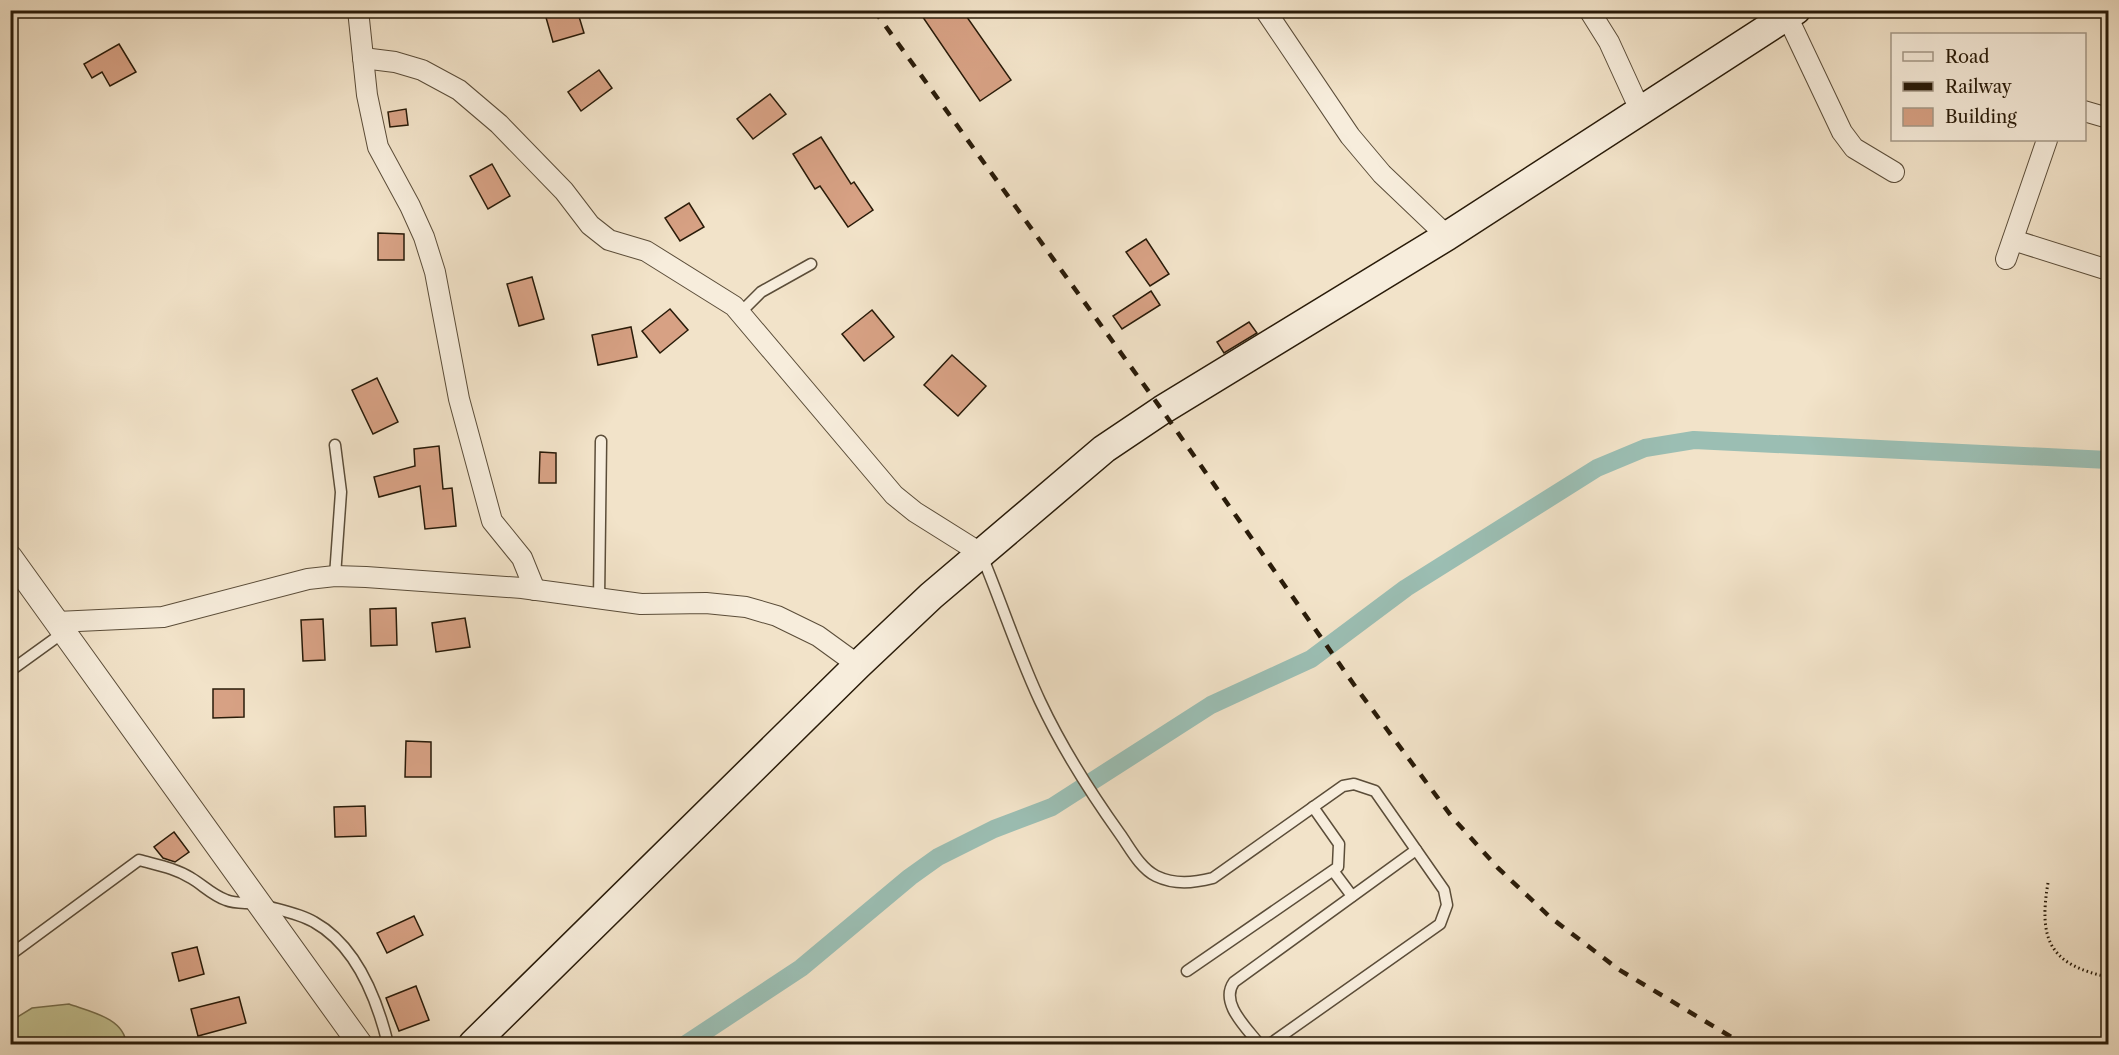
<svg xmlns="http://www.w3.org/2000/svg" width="2119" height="1055" viewBox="0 0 2119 1055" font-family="'Libre Caslon Text',serif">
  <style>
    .green { fill: #c2c191; stroke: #766e4d; stroke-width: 1.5 }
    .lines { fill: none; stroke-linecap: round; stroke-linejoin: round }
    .canal { stroke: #9bbeb3; stroke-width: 18 }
    .building { fill: #d7a184; stroke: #291b09; stroke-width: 1.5 }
    .service-casing { stroke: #5b4d39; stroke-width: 13 }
    .minor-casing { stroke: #5b4d39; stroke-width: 22 }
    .tertiary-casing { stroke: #5b4d39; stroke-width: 26 }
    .secondary-casing { stroke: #291b09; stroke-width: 31 }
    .path { stroke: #291b09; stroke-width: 3; stroke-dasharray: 1.5 3; stroke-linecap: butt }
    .service { stroke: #f7eddc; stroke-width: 10 }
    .minor { stroke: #f7eddc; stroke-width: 20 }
    .tertiary { stroke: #f7eddc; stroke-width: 24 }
    .secondary { stroke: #f7eddc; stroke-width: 28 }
    .rail { stroke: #291b09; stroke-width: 4.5; stroke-dasharray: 10 10; stroke-linecap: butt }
  </style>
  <rect width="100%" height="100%" fill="#f2e3c9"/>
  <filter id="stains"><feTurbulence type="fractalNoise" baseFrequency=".00333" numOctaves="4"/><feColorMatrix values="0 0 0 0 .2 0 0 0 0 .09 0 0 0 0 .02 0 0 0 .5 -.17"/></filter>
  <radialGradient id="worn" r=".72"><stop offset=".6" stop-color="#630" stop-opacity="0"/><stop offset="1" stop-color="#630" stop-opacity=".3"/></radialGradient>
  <path class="green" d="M69,1004C88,1011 125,1018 126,1044H11V1021L32,1008Z"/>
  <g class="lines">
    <path class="canal" d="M686,1044L801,968L910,877L938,857L994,829L1052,807L1211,705L1311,659L1406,588L1597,468L1645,448L1694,440L2108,460"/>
  </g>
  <g class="building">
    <path d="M558,10H577L584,33L553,42L545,14Z"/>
    <path d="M918,10H962L1011,80L980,101Z"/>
    <path d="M119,44L136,72L110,86L102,72L92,78L84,64Z"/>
    <path d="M599,70L612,88L581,111L568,92Z"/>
    <path d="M770,94L786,114L753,139L737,119Z"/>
    <path d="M406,109L408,125L390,127L388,112Z"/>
    <path d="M821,137L851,184L854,182L873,210L848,227L820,186L815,189L793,154Z"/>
    <path d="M492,164L510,196L488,209L470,176Z"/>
    <path d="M689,203L704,227L680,241L665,218Z"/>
    <path d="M378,233L404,234V260H378Z"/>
    <path d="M1146,239L1169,274L1150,286L1126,252Z"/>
    <path d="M532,277L544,319L519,326L507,284Z"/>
    <path d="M1151,291L1160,305L1122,329L1113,316Z"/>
    <path d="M670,309L688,330L660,353L642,331Z"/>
    <path d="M872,310L894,337L864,361L842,334Z"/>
    <path d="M1249,322L1257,333L1224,353L1217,342Z"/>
    <path d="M631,327L637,357L598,365L592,335Z"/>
    <path d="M952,355L986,386L958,416L924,385Z"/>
    <path d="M377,378L398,422L373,434L352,390Z"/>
    <path d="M439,446L443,489L452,488L456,526L425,529L420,486L379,497L374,477L415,466L414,449Z"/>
    <path d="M540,452L556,453V483H539Z"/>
    <path d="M396,608L397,645L371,646L370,609Z"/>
    <path d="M465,618L470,647L436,652L432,623Z"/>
    <path d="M323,619L325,660L303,661L301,620Z"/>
    <path d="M213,689H244V717L213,718Z"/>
    <path d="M406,741L431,742V777H405Z"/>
    <path d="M365,806L366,836L335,837L334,807Z"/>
    <path d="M174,832L189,852L175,862L163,858L154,847Z"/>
    <path d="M414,916L423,935L387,953L377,933Z"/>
    <path d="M197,947L204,974L179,981L172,953Z"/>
    <path d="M416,986L429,1020L399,1031L386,998Z"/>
    <path d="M239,997L246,1023L198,1036L191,1009Z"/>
  </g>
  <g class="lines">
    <defs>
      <g id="service">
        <path d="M740,313L761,292L811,264"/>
        <path d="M335,445L341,492L335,576"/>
        <path d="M982,556C1002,604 1018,654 1040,701C1062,748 1090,792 1120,834C1130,848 1140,868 1156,876C1175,885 1193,883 1213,878L1343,786L1354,784L1375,791L1444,890L1447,905L1440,924L1270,1044"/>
        <path d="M599,600L601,441"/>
        <path d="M10,671L64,632"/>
        <path d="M1334,872L1352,896"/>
        <path d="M10,955L139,860C157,865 175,868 191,878C203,885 212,895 226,900C238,905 250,901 262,905C279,910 299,913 314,922C357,946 377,999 388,1044"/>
        <path d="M1187,971L1338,867L1339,844L1313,807"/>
        <path d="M1259,1044C1247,1028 1219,1003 1234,982L1416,850"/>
      </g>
      <g id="minor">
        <path d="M358,10L367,95L378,147L410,206L424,237L435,272L459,399L492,521L522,558L535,590"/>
        <path d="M1265,10L1350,136L1382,174L1447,236"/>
        <path d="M1589,10L1609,42L1641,112"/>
        <path d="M1787,16L1842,132L1854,148L1894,172"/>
        <path d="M363,58L395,62L422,70L459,90L499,124L564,191L590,225L609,240L646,251L734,306L894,495L915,512L982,554"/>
        <path d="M2084,111L2108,118"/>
        <path d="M2013,240L2108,270"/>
        <path d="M2006,259L2047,140"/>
        <path d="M57,622L163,617L308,579L335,576L366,577L522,588L641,604L706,603L746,607L777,616L818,636L858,665"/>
      </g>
      <path id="tertiary" d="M10,557L360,1044"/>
      <path id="secondary" d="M473,1044L858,665L931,596L1104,449L1162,410L1447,236L1796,10"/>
    </defs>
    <use href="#service" class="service-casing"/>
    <use href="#minor" class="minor-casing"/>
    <use href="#tertiary" class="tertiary-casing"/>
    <use href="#secondary" class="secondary-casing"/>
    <path class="path" d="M2048,883C2038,941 2051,965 2108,977"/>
    <use href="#service" class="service"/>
    <use href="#minor" class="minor"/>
    <use href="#tertiary" class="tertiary"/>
    <use href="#secondary" class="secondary"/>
    <path class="rail" d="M874,10L1162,410L1357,689L1452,817L1498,868L1550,917L1618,969L1743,1044"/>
  </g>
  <rect width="2119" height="1055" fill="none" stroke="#f2e3c9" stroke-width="36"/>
  <rect x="12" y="12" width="2095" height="1031" fill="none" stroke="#291b09" stroke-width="3"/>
  <rect x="18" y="18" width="2083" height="1019" fill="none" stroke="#291b09" stroke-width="1.5"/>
  <rect x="1891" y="33" width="195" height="108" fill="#f7eddc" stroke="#a59988" stroke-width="1.5"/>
  <rect x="1903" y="52" width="30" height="9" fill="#f7eddc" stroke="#a59988" stroke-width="1.5"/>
  <text x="1945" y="63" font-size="18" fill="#291b09">Road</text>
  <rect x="1903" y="82" width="30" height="9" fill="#291b09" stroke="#a59988" stroke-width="1.5"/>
  <text x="1945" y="93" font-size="18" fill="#291b09">Railway</text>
  <rect x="1903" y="108" width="30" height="18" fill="#d7a184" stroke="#a59988" stroke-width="1.5"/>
  <text x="1945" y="123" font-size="18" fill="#291b09">Building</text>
  <rect width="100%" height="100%" filter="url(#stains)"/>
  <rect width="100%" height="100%" fill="url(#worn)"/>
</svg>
